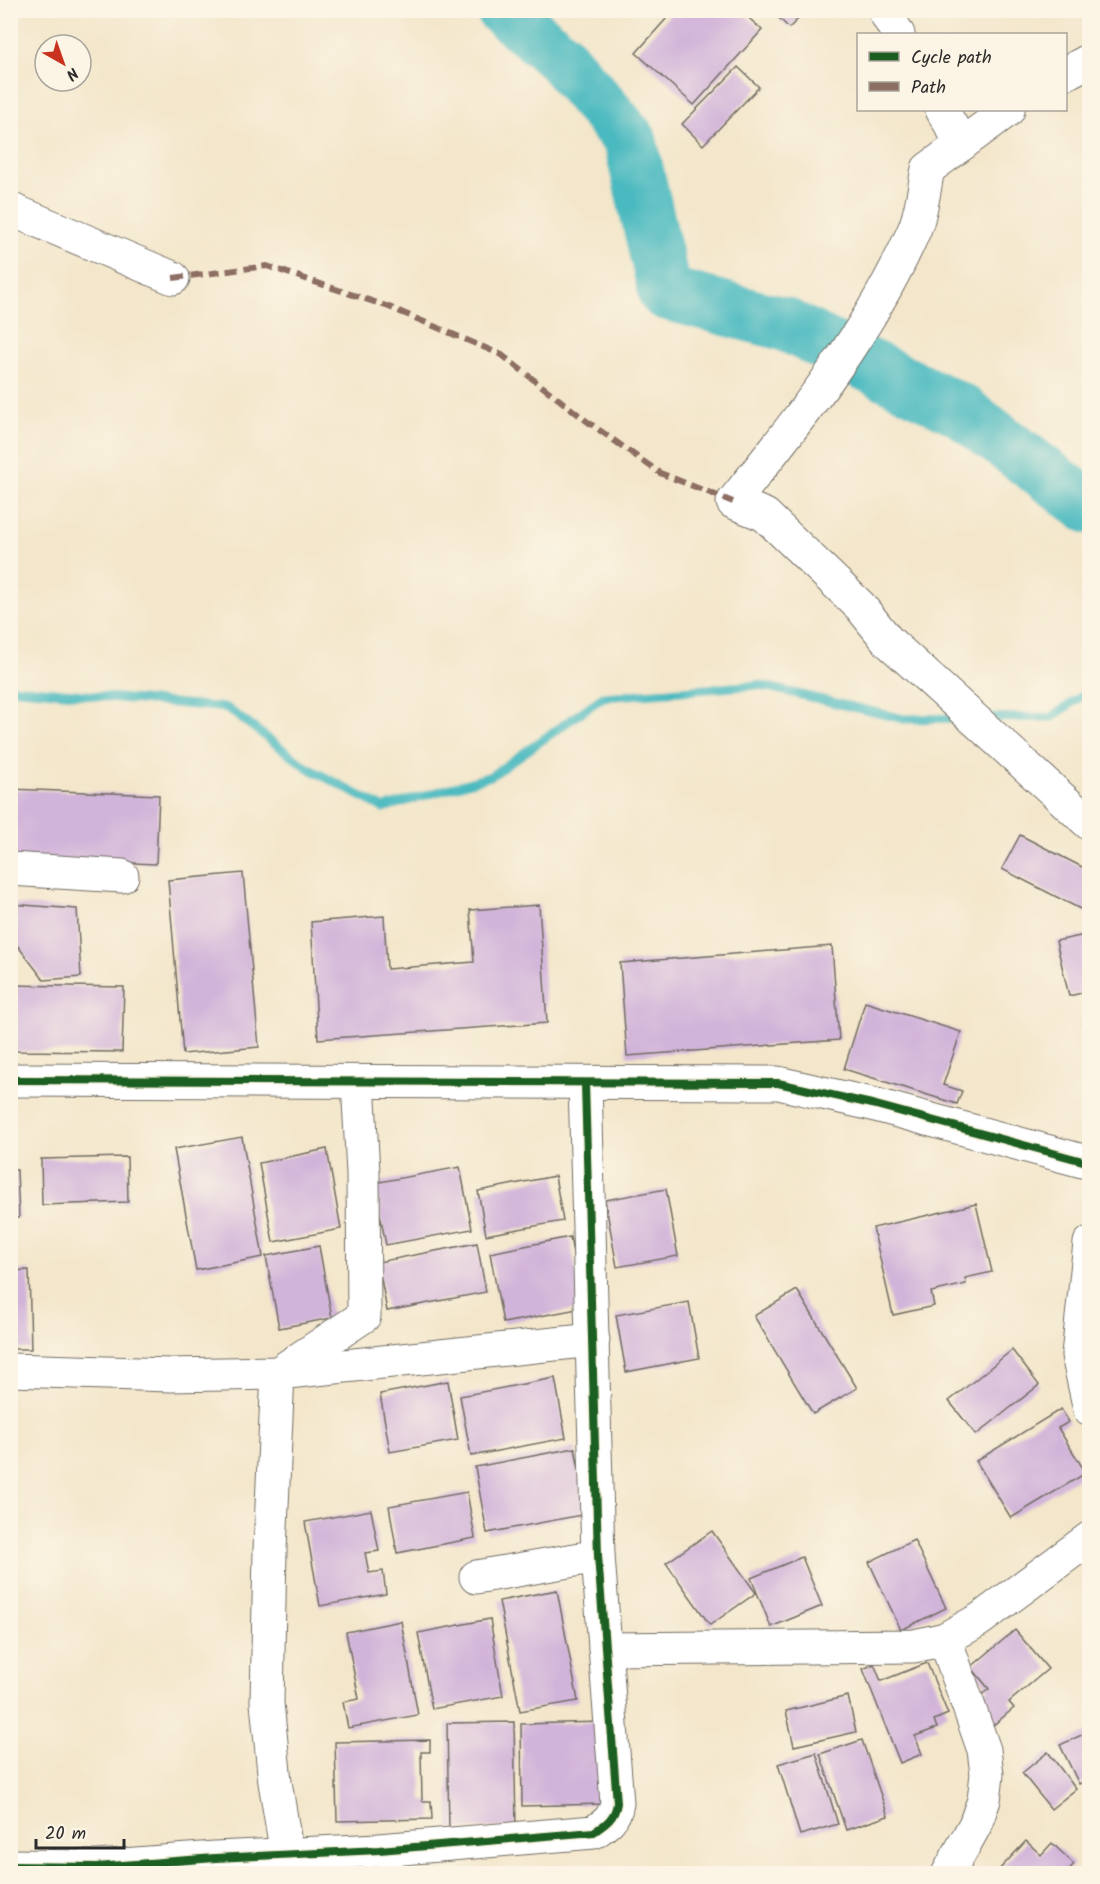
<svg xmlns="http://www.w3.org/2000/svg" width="1100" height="1884" viewBox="0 0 1100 1884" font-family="Kalam,sans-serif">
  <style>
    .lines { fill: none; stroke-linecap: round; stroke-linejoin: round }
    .stream { stroke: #4bbac0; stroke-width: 9 }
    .river { stroke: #4bbac0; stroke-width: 54 }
    .building { fill: #d1b4d9 }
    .minor-casing { stroke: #716c63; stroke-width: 35 }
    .minor { stroke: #fff; stroke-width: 33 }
    .quiet { stroke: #8d6e63; stroke-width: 6; stroke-dasharray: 12 6; stroke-linecap: butt }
    .cycleway-casing { stroke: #fcf5e5; stroke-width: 11 }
    .cycleway { stroke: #1b5e20; stroke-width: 8 }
  </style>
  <rect width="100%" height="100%" fill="#fcf5e5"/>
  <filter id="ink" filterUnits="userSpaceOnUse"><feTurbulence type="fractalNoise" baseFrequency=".0167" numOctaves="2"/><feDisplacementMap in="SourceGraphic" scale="12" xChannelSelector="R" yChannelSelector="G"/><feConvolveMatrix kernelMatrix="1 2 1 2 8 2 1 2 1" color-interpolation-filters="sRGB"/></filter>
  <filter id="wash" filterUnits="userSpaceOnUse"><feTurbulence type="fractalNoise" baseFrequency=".008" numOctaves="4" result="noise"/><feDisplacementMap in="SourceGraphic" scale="24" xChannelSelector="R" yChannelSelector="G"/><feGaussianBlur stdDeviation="1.35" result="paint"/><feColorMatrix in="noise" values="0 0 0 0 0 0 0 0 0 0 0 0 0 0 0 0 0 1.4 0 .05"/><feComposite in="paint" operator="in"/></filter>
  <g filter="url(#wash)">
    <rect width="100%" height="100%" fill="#f3e6ca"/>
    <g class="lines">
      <g class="stream">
        <path d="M10,688L227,708L308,768L383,808L491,776L603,697L759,685L904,719L961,718"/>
        <path d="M986,718L1052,717L1090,690"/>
      </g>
      <path class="river" d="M503,10L559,56L630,140L665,293L784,324L960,410L1090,507"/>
    </g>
    <g id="blocks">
      <g class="building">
        <path d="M674,10H740L762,30L694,105L636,53Z"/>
        <path d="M771,10H807L789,28Z"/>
        <path d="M738,67L759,87L703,145L682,124Z"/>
        <path d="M10,789L159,795L156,864L10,858Z"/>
        <path d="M1020,835L1090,871V914L1002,869Z"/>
        <path d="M243,873L259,1047L183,1054L168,880Z"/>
        <path d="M10,904L77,909L81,977L44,980L10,936Z"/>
        <path d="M539,905L547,1023L318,1039L311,922L384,916L387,969L474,962L470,910Z"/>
        <path d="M1090,934V991L1069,996L1056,941Z"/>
        <path d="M832,946L839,1040L627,1056L620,963Z"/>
        <path d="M10,985L124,987L122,1052L10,1051Z"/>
        <path d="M865,1002L961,1032L943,1085L962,1091L957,1104L844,1069Z"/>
        <path d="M1083,1023H1090V1062H1088Z"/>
        <path d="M242,1137L263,1257L196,1270L174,1149Z"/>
        <path d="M327,1149L341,1229L273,1242L259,1163Z"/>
        <path d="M127,1157L128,1202L42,1205L41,1159Z"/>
        <path d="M460,1167L472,1229L386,1245L374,1183Z"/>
        <path d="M10,1170H17L19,1218H10Z"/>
        <path d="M555,1176L563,1221L486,1235L478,1191Z"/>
        <path d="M666,1189L678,1256L617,1267L605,1200Z"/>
        <path d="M976,1204L992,1272L965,1278L966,1284L931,1292L934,1306L893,1315L873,1228Z"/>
        <path d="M570,1237L583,1308L503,1323L490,1253Z"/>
        <path d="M477,1243L486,1292L387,1311L378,1262Z"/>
        <path d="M319,1246L332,1318L279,1328L266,1256Z"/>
        <path d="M29,1270L31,1349H10V1271Z"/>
        <path d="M797,1290L857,1388L813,1414L754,1316Z"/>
        <path d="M689,1302L699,1358L626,1372L616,1315Z"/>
        <path d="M1012,1350L1039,1385L976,1435L949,1401Z"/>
        <path d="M555,1378L566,1438L471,1456L460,1396Z"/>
        <path d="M448,1381L458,1440L390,1452L380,1394Z"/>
        <path d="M1061,1409L1069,1422L1058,1428L1086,1473L1011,1518L976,1461Z"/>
        <path d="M575,1448L587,1514L487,1533L475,1467Z"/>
        <path d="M467,1492L475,1538L397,1553L389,1506Z"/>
        <path d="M371,1510L379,1551L365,1553L369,1573L383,1571L386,1594L320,1606L305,1522Z"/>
        <path d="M712,1531L756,1593L710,1625L666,1563Z"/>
        <path d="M914,1540L946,1608L901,1630L869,1562Z"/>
        <path d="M802,1557L822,1606L771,1627L751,1578Z"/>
        <path d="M557,1590L578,1701L520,1711L499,1601Z"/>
        <path d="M490,1619L503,1696L432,1709L418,1633Z"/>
        <path d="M401,1621L418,1715L348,1728L343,1702L359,1699L346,1632Z"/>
        <path d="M1015,1630L1048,1669L1009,1702L1014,1708L985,1732L975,1700L989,1689L971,1667Z"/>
        <path d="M927,1663L948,1714L934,1720L937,1728L915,1736L922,1754L900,1763L863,1669L874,1664L881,1681Z"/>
        <path d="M848,1696L856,1732L794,1746L786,1711Z"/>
        <path d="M514,1722L516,1827L449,1829L447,1723Z"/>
        <path d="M602,1722L604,1804L522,1806L521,1724Z"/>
        <path d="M1090,1731V1779L1079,1784L1060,1745Z"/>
        <path d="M430,1740V1752H421L422,1801H431L432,1819L337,1821L335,1742Z"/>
        <path d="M862,1740L888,1816L846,1830L820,1754Z"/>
        <path d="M1048,1752L1076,1789L1051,1809L1022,1773Z"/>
        <path d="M816,1753L838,1824L800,1835L778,1764Z"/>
        <path d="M1026,1841L1041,1855L1052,1843L1074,1864L1065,1874H995Z"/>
      </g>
    </g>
  </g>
  <g filter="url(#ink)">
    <use href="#blocks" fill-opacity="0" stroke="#716c63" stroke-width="1.5"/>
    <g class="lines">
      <defs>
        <g id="minor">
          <path d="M884,10L898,34"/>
          <path d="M1066,73L1090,60"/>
          <path d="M942,110L962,144"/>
          <path d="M1008,110L928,169C924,188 922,210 915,228C872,329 801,417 733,502L765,515L860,606L888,641L1090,824"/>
          <path d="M10,209L173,278"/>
          <path d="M10,869L122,876"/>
          <path d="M10,1080L778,1083L876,1105L1090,1163"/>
          <path d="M1090,1243L1078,1355L1090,1410"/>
          <path d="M10,1370L171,1375L278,1373L364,1316L363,1173L358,1082"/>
          <path d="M476,1577L598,1556"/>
          <path d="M945,1639L984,1750L987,1774L984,1800L975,1825L948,1874"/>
          <path d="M605,1649L914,1646L945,1639L979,1620L1090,1538"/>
          <path d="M287,1855L275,1782L267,1703L270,1550L278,1373L593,1340"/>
          <path d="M10,1866L97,1867L215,1858L379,1850L594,1832C606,1824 615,1818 617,1803L598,1556L585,1083"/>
        </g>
      </defs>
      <use href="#minor" class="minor-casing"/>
      <use href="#minor" class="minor"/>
      <path class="quiet" d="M173,278L267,266L389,307L502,355L588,422L660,473L733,502"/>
      <defs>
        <g id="cycleway">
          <path d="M10,1080L778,1083L876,1105L1090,1163"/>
          <path d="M10,1866L97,1867L215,1858L379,1850L594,1832C606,1824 615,1818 617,1803L598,1556L585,1083"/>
        </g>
      </defs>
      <use href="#cycleway" class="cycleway-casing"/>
      <use href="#cycleway" class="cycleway"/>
    </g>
  </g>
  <rect width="1100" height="1884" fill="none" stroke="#fcf5e5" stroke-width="36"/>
  <rect x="857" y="33" width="210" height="78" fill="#fcf5e5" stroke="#a8a49b" stroke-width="1.5"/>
  <rect x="869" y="52" width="30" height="9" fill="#1b5e20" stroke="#a8a49b" stroke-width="1.5"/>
  <text x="911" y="63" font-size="18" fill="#2b2b2b">Cycle path</text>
  <rect x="869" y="82" width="30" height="9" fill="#8d6e63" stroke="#a8a49b" stroke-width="1.5"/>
  <text x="911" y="93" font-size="18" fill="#2b2b2b">Path</text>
  <g transform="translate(63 63) rotate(140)"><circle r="28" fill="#fcf5e5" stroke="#a8a49b" stroke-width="1.5"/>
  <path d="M0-4.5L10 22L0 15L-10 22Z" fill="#c8321e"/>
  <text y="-9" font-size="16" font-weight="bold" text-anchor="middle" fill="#2b2b2b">N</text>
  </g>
  <path d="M36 1839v9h88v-9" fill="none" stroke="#2b2b2b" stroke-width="3"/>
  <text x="45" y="1839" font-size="18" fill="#2b2b2b" stroke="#fcf5e5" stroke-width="4.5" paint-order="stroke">20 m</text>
</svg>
